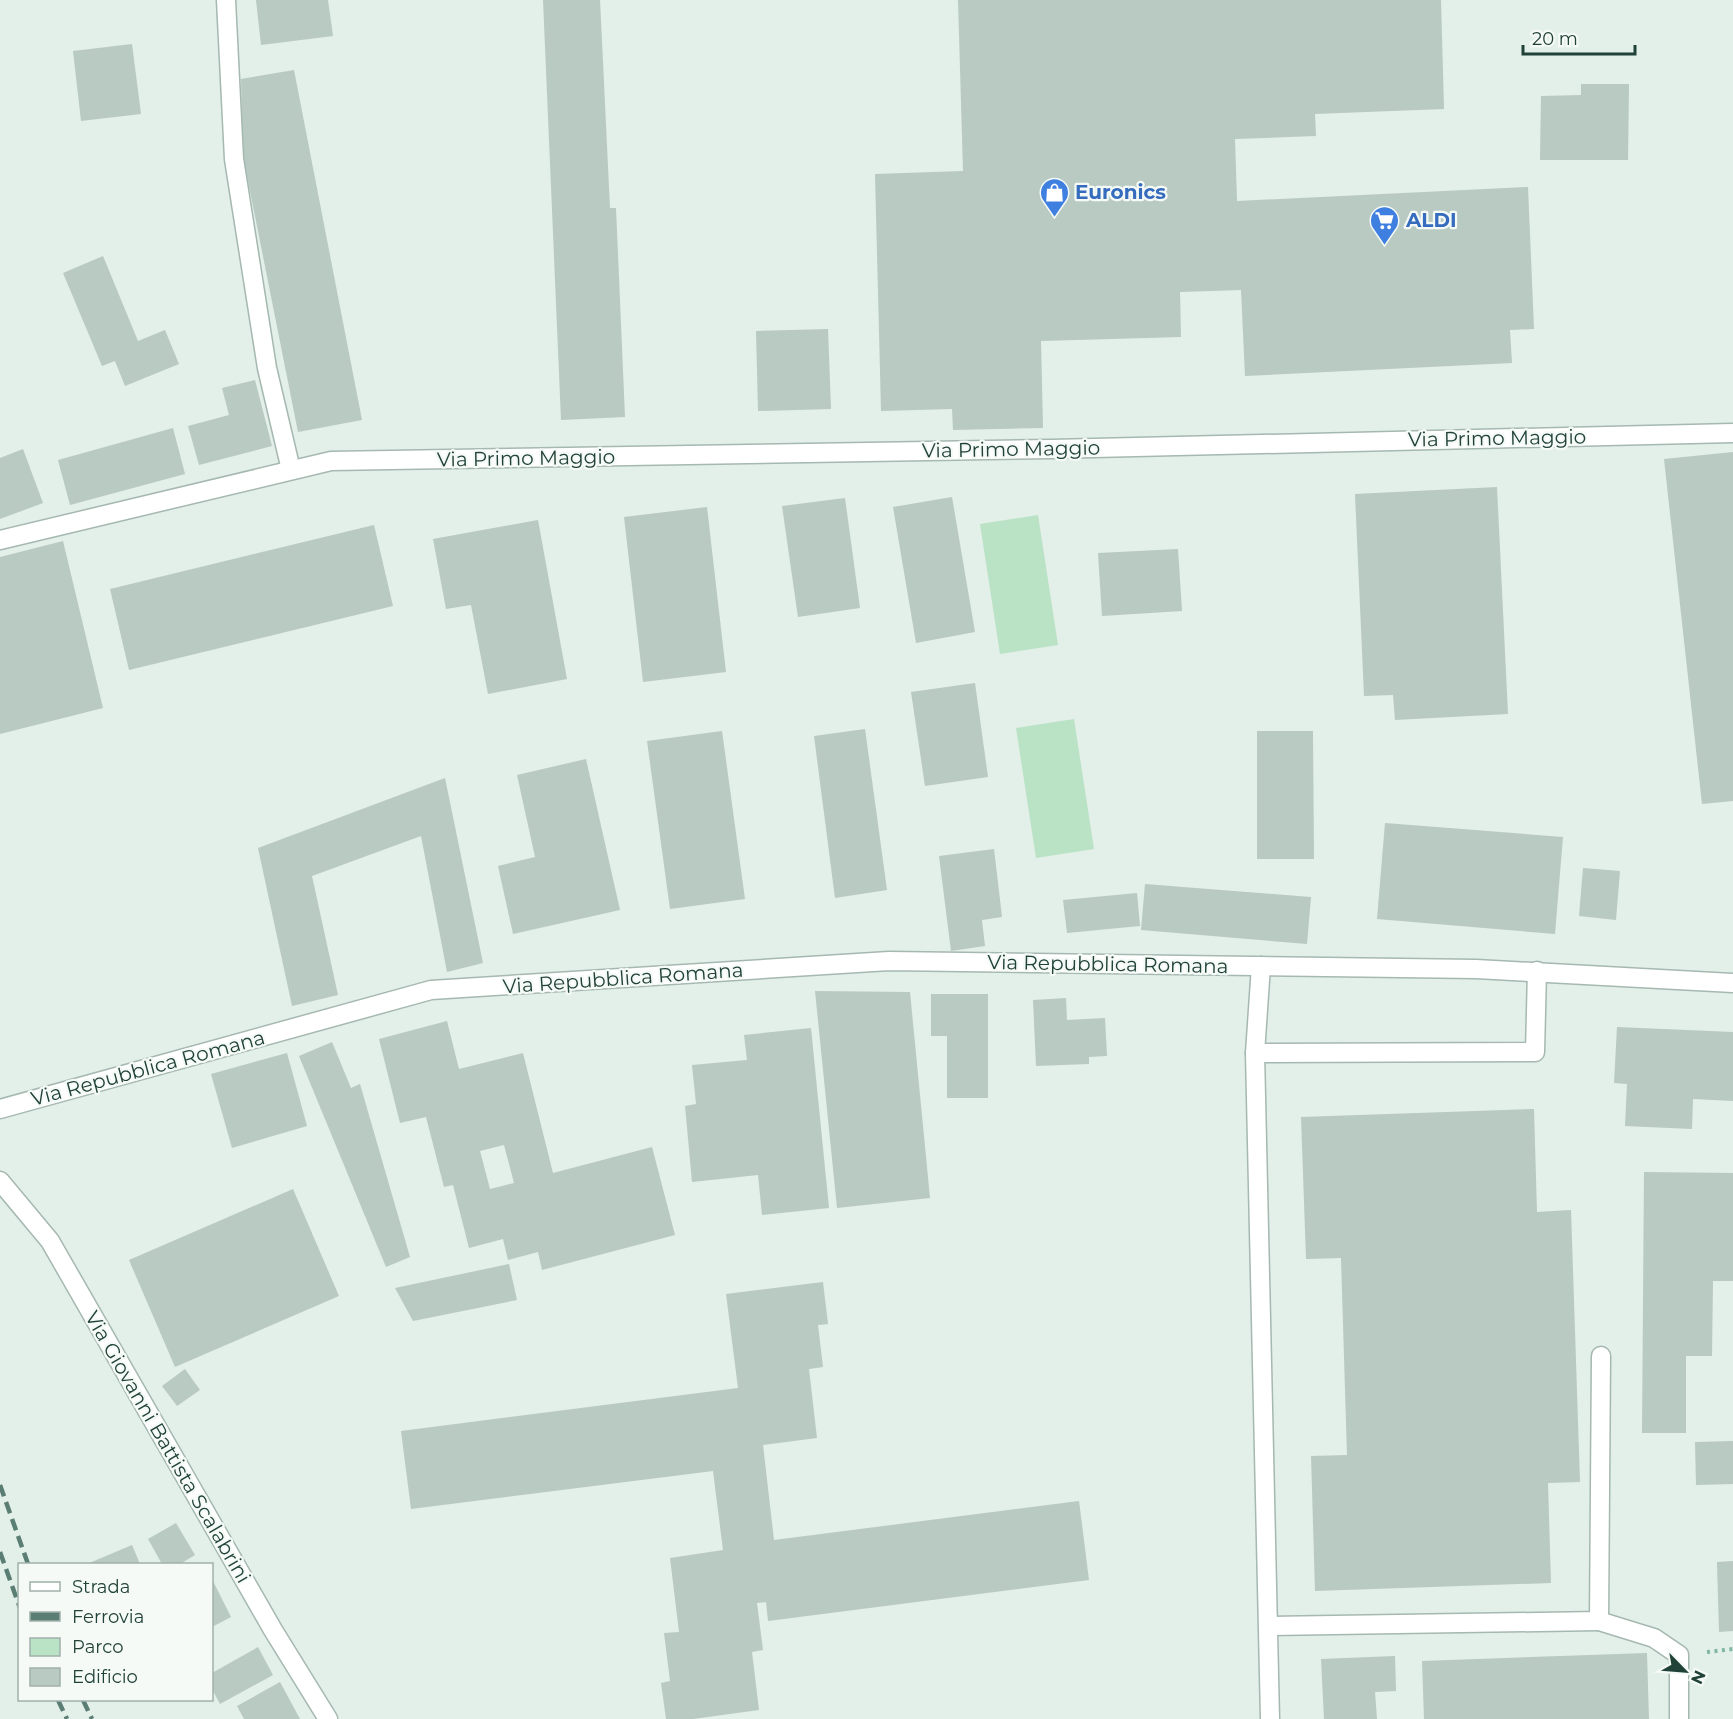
<svg xmlns="http://www.w3.org/2000/svg" width="1733" height="1719" viewBox="0 0 1733 1719" font-family="Montserrat,sans-serif">
  <style>
    .green { fill: #bae2c4 }
    .building { fill: #b8cac2; fill-rule: evenodd }
    .lines { fill: none; stroke-linecap: round; stroke-linejoin: round }
    .minor-casing { stroke: #a5b8b1; stroke-width: 21 }
    .path { stroke: #80b6a4; stroke-width: 4; stroke-dasharray: 3 4.5; stroke-linecap: butt }
    .minor { stroke: #fff; stroke-width: 18 }
    .rail { stroke: #5b7e74; stroke-width: 4.5; stroke-dasharray: 12 6; stroke-linecap: butt }
    .labels { text-anchor: middle; stroke-width: 4.5; stroke-linejoin: round; paint-order: stroke }
    .shop-label { font-size: 20px; font-weight: bold; fill: #366cbe; stroke: #f5faf7; text-anchor: start }
    .street-label { font-size: 20px; fill: #214239; stroke: #f5faf7 }
  </style>
  <rect width="100%" height="100%" fill="#e3efe9"/>
  <g class="green">
    <path d="M1038,515L1058,645L1000,654L980,524Z"/>
    <path d="M1074,719L1094,849L1036,858L1016,728Z"/>
  </g>
  <g class="building">
    <path d="M256,0H328L333,36L261,45Z"/>
    <path d="M543,0H600L610,208H616L625,417L561,420Z"/>
    <path d="M958,0H1441L1444,109L1315,114L1316,136L1235,139L1237,201L1528,187L1534,329L1510,330L1512,363L1245,376L1241,290L1180,292L1181,337L1041,341L1043,428L953,430L952,409L881,411L875,174L963,171Z"/>
    <path d="M132,44L141,114L81,121L73,51Z"/>
    <path d="M294,70L362,420L298,432L243,156L241,79Z"/>
    <path d="M1581,84H1629L1628,160H1540L1541,96L1581,95Z"/>
    <path d="M103,256L138,341L165,330L179,364L125,386L115,361L102,366L63,273Z"/>
    <path d="M828,329L831,409L758,411L756,331Z"/>
    <path d="M255,380L272,446L199,465L188,426L229,415L222,388Z"/>
    <path d="M173,428L185,474L70,505L58,460Z"/>
    <path d="M23,449L43,503L0,519V458Z"/>
    <path d="M1733,452V801L1702,804L1664,459Z"/>
    <path d="M1497,487L1508,714L1395,720L1393,695L1364,696L1355,494Z"/>
    <path d="M952,497L975,632L916,643L893,507Z"/>
    <path d="M845,498L860,608L798,617L782,506Z"/>
    <path d="M707,507L726,672L643,682L624,517Z"/>
    <path d="M538,520L567,679L488,694L471,605L446,609L433,539Z"/>
    <path d="M374,525L393,606L129,670L110,589Z"/>
    <path d="M63,541L103,708L0,734V557Z"/>
    <path d="M1178,549L1182,611L1102,616L1098,553Z"/>
    <path d="M975,683L988,777L925,786L911,692Z"/>
    <path d="M865,729L887,890L835,898L814,736Z"/>
    <path d="M722,731L745,899L670,909L647,741Z"/>
    <path d="M1257,731H1313L1314,859H1257Z"/>
    <path d="M586,759L620,910L513,934L498,866L535,857L517,775Z"/>
    <path d="M445,778L483,963L447,972L421,836L312,876L338,995L292,1006L258,848Z"/>
    <path d="M1385,823L1563,837L1555,934L1377,919Z"/>
    <path d="M994,849L1002,917L982,920L985,946L951,951L939,856Z"/>
    <path d="M1583,868L1620,871L1616,920L1579,916Z"/>
    <path d="M1145,884L1311,897L1307,944L1141,930Z"/>
    <path d="M1137,893L1140,926L1067,933L1063,900Z"/>
    <path d="M815,991L910,992L930,1198L837,1208Z"/>
    <path d="M931,994H988V1098H947V1036H931Z"/>
    <path d="M1066,998L1067,1020L1105,1018L1107,1056L1089,1057V1064L1036,1066L1033,1000Z"/>
    <path d="M447,1021L459,1069L523,1053L553,1173L652,1147L675,1235L542,1270L538,1252L508,1260L503,1239L469,1248L453,1185L444,1187L426,1117L400,1123L379,1039ZM504,1145L514,1183L490,1189L480,1151Z"/>
    <path d="M1617,1027L1733,1032V1101L1693,1099L1692,1129L1625,1126L1627,1084L1614,1083Z"/>
    <path d="M811,1028L829,1208L762,1215L758,1175L692,1182L685,1106L696,1104L692,1065L747,1060L744,1035Z"/>
    <path d="M332,1042L351,1088L360,1084L410,1257L386,1267L299,1056Z"/>
    <path d="M287,1053L307,1126L232,1148L211,1074Z"/>
    <path d="M1534,1109L1537,1212L1571,1210L1580,1482L1548,1483L1551,1583L1315,1591L1311,1456L1347,1455L1341,1258L1306,1259L1301,1117Z"/>
    <path d="M1644,1172L1733,1173V1281H1713L1712,1356H1686V1433H1642Z"/>
    <path d="M293,1189L339,1296L175,1367L129,1260Z"/>
    <path d="M509,1264L517,1300L413,1321L395,1288Z"/>
    <path d="M823,1282L828,1324L818,1325L823,1367L809,1369L817,1438L763,1445L774,1540L1079,1501L1089,1580L768,1621L766,1602L757,1603L763,1650L752,1652L759,1710L693,1719H666L661,1683L670,1681L664,1633L679,1632L670,1558L723,1550L713,1471L411,1509L401,1431L738,1388L726,1294Z"/>
    <path d="M185,1369L200,1390L177,1406L162,1386Z"/>
    <path d="M1733,1441V1484L1696,1485L1695,1442Z"/>
    <path d="M176,1523L195,1555L180,1564H162L148,1539Z"/>
    <path d="M132,1545L140,1564H87Z"/>
    <path d="M1733,1561V1631L1719,1632L1717,1562Z"/>
    <path d="M212,1579L231,1617L212,1627Z"/>
    <path d="M258,1647L273,1675L220,1704L212,1689V1673Z"/>
    <path d="M1647,1653L1649,1719H1424L1422,1661Z"/>
    <path d="M1395,1656L1396,1691L1375,1692L1377,1719H1324L1321,1659Z"/>
    <path d="M280,1682L300,1719H244L237,1706Z"/>
  </g>
  <g class="lines">
    <defs>
      <g id="minor">
        <path d="M226,0L234,159L267,368L291,470"/>
        <path d="M0,540L331,461L1052,449L1733,433"/>
        <path d="M1255,1053L1261,966"/>
        <path d="M0,1109L431,990L889,961L1476,969L1733,983"/>
        <path d="M0,1181L50,1241L273,1630L328,1719"/>
        <path d="M1599,1621L1654,1638L1679,1655V1719"/>
        <path d="M1269,1626L1599,1621L1601,1356"/>
        <path d="M1270,1719L1255,1053L1535,1052L1537,971"/>
      </g>
    </defs>
    <use href="#minor" class="minor-casing"/>
    <path class="path" d="M1707,1652L1733,1649"/>
    <use href="#minor" class="minor"/>
    <g class="rail">
      <path d="M0,1485L28,1564"/>
      <path d="M0,1552L20,1608"/>
      <path d="M58,1700L67,1719"/>
      <path d="M83,1700L92,1719"/>
    </g>
  </g>
  <defs>
    <symbol id="shop-pin" viewBox="-11 -11 22 30"><path d="M0 17L-7.5 6A9.5 9.5 0 1 1 7.5 6Z" fill="#3f7fe0" stroke="#f5faf7"/><path d="M-5-2.5h2.3a2.7 3.5 0 0 1 5.4 0H5L5.5 6h-11ZM-1.5-2.5h3a1.5 2.3 0 0 0-3 0Z" fill="#fff"/></symbol>
    <symbol id="supermarket-pin" viewBox="-11 -11 22 30"><path d="M0 17L-7.5 6A9.5 9.5 0 1 1 7.5 6Z" fill="#3f7fe0" stroke="#f5faf7"/><path d="M-6-5.5h2.5l.6 2H6L4.5 2H-2.5L-4.4-4H-6ZM-1.5 3.2a1.3 1.3 0 1 0 .1 0ZM3 3.2a1.3 1.3 0 1 0 .1 0Z" fill="#fff"/></symbol>
  </defs>
  <g fill-rule="evenodd">
    <use href="#shop-pin" x="1038" y="176" width="33" height="45"/>
    <use href="#supermarket-pin" x="1368" y="204" width="33" height="45"/>
  </g>
  <g class="labels">
    <g class="shop-label">
      <text x="1075" y="199">Euronics</text>
      <text x="1406" y="227">ALDI</text>
    </g>
    <g class="street-label">
      <text transform="translate(1497 438) rotate(-1)" y="7">Via Primo Maggio</text>
      <text transform="translate(1011 449) rotate(-1)" y="7">Via Primo Maggio</text>
      <text transform="translate(526 458) rotate(-1)" y="7">Via Primo Maggio</text>
      <text transform="translate(1108 964) rotate(1)" y="7">Via Repubblica Romana</text>
      <text transform="translate(623 978) rotate(-4)" y="7">Via Repubblica Romana</text>
      <text transform="translate(148 1068) rotate(-15)" y="7">Via Repubblica Romana</text>
      <text transform="translate(168 1447) rotate(60)" y="7">Via Giovanni Battista Scalabrini</text>
    </g>
  </g>
  <rect x="18" y="1563" width="195" height="138" fill="#f5faf7" stroke="#a0b0ab" stroke-width="1.5"/>
  <rect x="30" y="1582" width="30" height="9" fill="#ffffff" stroke="#a0b0ab" stroke-width="1.5"/>
  <text x="72" y="1593" font-size="18" fill="#214239">Strada</text>
  <rect x="30" y="1612" width="30" height="9" fill="#5b7e74" stroke="#a0b0ab" stroke-width="1.5"/>
  <text x="72" y="1623" font-size="18" fill="#214239">Ferrovia</text>
  <rect x="30" y="1638" width="30" height="18" fill="#bae2c4" stroke="#a0b0ab" stroke-width="1.5"/>
  <text x="72" y="1653" font-size="18" fill="#214239">Parco</text>
  <rect x="30" y="1668" width="30" height="18" fill="#b8cac2" stroke="#a0b0ab" stroke-width="1.5"/>
  <text x="72" y="1683" font-size="18" fill="#214239">Edificio</text>
  <g transform="translate(1685 1671) rotate(115)" stroke="#f5faf7" stroke-width="4.5" paint-order="stroke">
  <path d="M0-4.5L10 22L0 15L-10 22Z" fill="#214239"/>
  <text y="-9" font-size="16" font-weight="bold" text-anchor="middle" fill="#214239">N</text>
  </g>
  <path d="M1523 45v9h112v-9" fill="none" stroke="#214239" stroke-width="3"/>
  <text x="1532" y="45" font-size="18" fill="#214239" stroke="#f5faf7" stroke-width="4.5" paint-order="stroke">20 m</text>
</svg>
